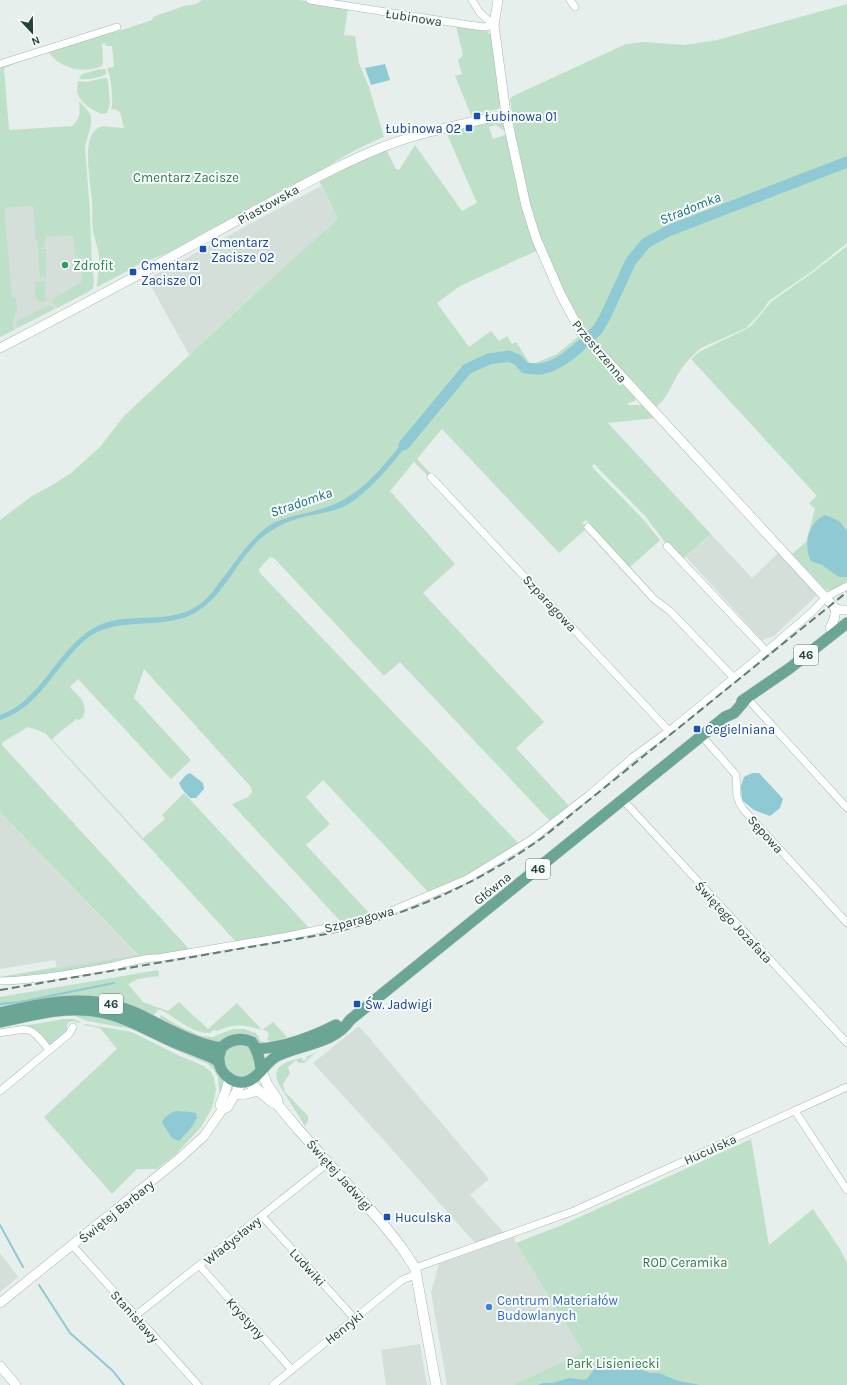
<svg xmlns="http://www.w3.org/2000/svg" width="847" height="1385" viewBox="0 0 847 1385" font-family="Karla,sans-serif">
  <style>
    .built { fill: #d4dfda }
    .green { fill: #bfe0c8; fill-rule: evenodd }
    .water { fill: #8ec9d4 }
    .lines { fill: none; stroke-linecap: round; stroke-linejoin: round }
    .stream { stroke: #8ec9d4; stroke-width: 2 }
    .river { stroke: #8ec9d4; stroke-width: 11 }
    .minor-casing { stroke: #a8b8b2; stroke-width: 8 }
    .tertiary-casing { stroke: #a8b8b2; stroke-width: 10 }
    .secondary-casing { stroke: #a4bbb3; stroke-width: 11 }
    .primary-casing { stroke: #c2cac8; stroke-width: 12 }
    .minor { stroke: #fff; stroke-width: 7 }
    .tertiary { stroke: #fff; stroke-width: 9 }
    .secondary { stroke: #fff; stroke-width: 10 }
    .primary { stroke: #6aa596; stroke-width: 11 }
    .rail { stroke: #5f7d75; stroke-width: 2; stroke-dasharray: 8 4; stroke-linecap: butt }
    .transit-dot { fill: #1a4fb4; stroke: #f7fbf9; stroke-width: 1.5 }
    .leisure-dot { fill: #2e9e5b; stroke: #f7fbf9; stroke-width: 1.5 }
    .shop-dot { fill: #3f7fe0; stroke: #f7fbf9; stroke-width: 1.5 }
    .labels { text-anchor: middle; stroke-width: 4; stroke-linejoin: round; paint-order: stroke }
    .shield { fill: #f7fbf9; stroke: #637a73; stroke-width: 1 }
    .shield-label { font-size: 12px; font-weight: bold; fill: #24423a }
    .street-label { font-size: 13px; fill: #24423a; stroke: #f7fbf9 }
    .transit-label { font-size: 13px; fill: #164399; stroke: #f7fbf9; text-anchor: start }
    .park-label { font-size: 13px; fill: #2d7a4b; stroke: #f7fbf9 }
    .leisure-label { font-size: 13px; fill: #27864d; stroke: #f7fbf9; text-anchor: start }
    .shop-label { font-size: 13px; fill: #366cbe; stroke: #f7fbf9; text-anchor: start }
    .water-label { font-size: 14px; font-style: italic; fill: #1c6f80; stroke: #f7fbf9 }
  </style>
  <rect width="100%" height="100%" fill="#e6efeb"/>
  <g class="built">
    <path d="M321,186L338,219L277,273L189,355L147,279Z"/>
    <path d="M88,199L90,291L0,337V206Z"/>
    <path d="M711,534L752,578L778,553L817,595L774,636L762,640L686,557Z"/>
    <path d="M0,812L138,956L57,968L55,960L0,969Z"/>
    <path d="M359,1026L489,1179L470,1195L505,1234L476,1244L381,1137L313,1063Z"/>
    <path d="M514,1237L516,1243L583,1352L513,1385H447L431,1292L439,1264Z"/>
    <path d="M0,1253L18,1277L0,1292Z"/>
    <path d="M420,1344L427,1385H386L381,1350Z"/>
  </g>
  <g class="green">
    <path d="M202,0H300L348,8L344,35L355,36L359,63L369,87L384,137C352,149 324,170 293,185V184L170,252L135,266V267L97,287C97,277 100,267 99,256C98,249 96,243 94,236C91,225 93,213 92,202C91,186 83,145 93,133C101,121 113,129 124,128L120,112L115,109L111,110C114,102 111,76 107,68L114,67L112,46H106L105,43L102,44L103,61L102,66C84,74 61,69 49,53L50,50L115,30L116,32L152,20L153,17L184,6L196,4Z"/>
    <path d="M847,4V243L811,272L770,300L757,317L746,328L701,348C691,356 683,365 677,376C671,386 666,400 656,407L585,330L572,310L542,243L530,205L518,153L510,99L513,96L626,44L645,42L684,45L717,40Z"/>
    <path d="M456,26L487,31L493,38L502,105L498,109L471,115L455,76L462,74L458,60L463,55Z"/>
    <path d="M11,64H15L4,68L9,130L72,126C81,117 80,113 79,101L88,111L91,116V125L85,147L90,212L92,268L94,280L93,289L57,308L52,300L43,302L38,301L36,297L35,282L46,281L45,298L49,300L53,299L81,282L82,273L85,271L84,259L75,257L73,235L45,237V247L38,248L37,240H36L33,206L4,208L12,297L16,298L17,309L12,324L14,330L0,337V67Z"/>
    <path d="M100,69H105L107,74C99,78 88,80 79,79L82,74Z"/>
    <path d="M104,78H107L108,81L110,104L107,113L102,114C93,111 79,102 77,91C77,88 78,84 78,81L86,82Z"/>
    <path d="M500,120L503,121L507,129L505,131L496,125L489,127L493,139L505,135L508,137L538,250L460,286L437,303L469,347L491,331L499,341L507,336L512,344L516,342L531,365L557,354L579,336L635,396V401L628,403V405H642L656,418L608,423L711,534L682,560L665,542L645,516L594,464L592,466L596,471L643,519L660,540L629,568L586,520L582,523L587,528L559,553L442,429L417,459L431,474L428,476L414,462L390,491L455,564L423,593L544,722L516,748L570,807L551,822L400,662L384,676L274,558L270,557L259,569L260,573L520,845L466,878L430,894L323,780L306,797L330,824L306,845L372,916L342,923L232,804L248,797L252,792L251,787L144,669L134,698L191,760L171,779L78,679L70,687C78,696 89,703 83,717L79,720L76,719L52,739L143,838L165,819L162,815L184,793L311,930L237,943L46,734L40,731L28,727L3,742L2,745L191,951L58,973L0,980V977L57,967V968L138,955L0,812V520L32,496L54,484L71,473L100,447L124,416L277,273L338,219L319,181L386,149L396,169L399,170L415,145L462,211L477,203L446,132Z"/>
    <path d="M847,246V584L831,592L824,588L792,554L806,542L815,509L809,503L817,496L691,359L699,352L750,327L772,301L812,273Z"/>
    <path d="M38,249H46V278L40,277Z"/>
    <path d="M47,306H51L54,309L17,328L16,324L18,321Z"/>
    <path d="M158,970L159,976L138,979L128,984L143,1002L168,1011L179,1002L208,1029L237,1003L262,1030L273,1022L287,1037L273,1042L267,1040L269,1035L267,1031C244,1026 241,1021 217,1031L215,1030L212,1031L211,1033C192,1034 177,1018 161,1010H158L154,1015L150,1016L0,1007V997Z"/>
    <path d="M59,1014L102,1015L214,1064L224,1081L221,1094L219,1091L218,1077L213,1069L208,1064L176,1050L132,1029L87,1021L75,1016L68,1015L46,1018L0,1028V1025Z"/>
    <path d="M161,1015L177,1025L201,1036L213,1037L232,1029H244L256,1033L261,1041L273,1044L222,1041L216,1042L183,1032L159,1019Z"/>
    <path d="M64,1019H73L81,1022L79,1023L73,1021L69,1022L67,1025V1031L53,1044H49L23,1026Z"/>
    <path d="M85,1024L132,1032L178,1055L204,1066L211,1072L214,1078L216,1090L212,1108L201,1127L176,1154L157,1169H137L112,1194L44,1117L117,1049L100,1028L84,1025ZM175,1111L179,1141L170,1135L167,1116Z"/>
    <path d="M245,1044L252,1049C253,1054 257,1063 255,1068C254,1071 251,1074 249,1075C234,1084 226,1067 222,1055L231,1045Z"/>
    <path d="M315,1053L304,1063H299L296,1060L288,1067L290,1073L283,1084L285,1092L308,1116V1121L305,1126L280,1086C269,1066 286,1061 302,1058L303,1061L307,1059L306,1057Z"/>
    <path d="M751,1139L769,1245L813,1209L840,1249L847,1263V1385H513L583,1352L516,1243L562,1225Z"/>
  </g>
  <g class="water">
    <path d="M385,64L390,80L371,85L365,68Z"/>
    <path d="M412,431L415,434C398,457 367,497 341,508C328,513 313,514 300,518C285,522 272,529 260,539C234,563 221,604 186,617C155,628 121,618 92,635C82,641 74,651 66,660C47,683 30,711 0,720V715C41,701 56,651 92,629C123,609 165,627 197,606C205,601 211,594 216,587C231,568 250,538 270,525C287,515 309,514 327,507C365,494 387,461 412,431Z"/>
    <path d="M825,515L839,521L847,531V577H839L822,565L811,561C803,545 808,523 825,515Z"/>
    <path d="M190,773L203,783L204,789L196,798H190L182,789L179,783L186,775Z"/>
    <path d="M752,773H759L783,799L780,808L770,816L754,810L742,800L741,786L744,777Z"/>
    <path d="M175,1111L192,1112L196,1113L197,1118L191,1128L179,1141L172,1138L162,1123C163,1118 170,1113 175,1111Z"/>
    <path d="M618,1360L650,1373H659L678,1381L700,1385H538L543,1383H552L569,1378L585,1380L588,1378L594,1369L606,1361Z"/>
  </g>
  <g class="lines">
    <g class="stream">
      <path d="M0,1004L20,1002L114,983"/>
      <path d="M0,1225L23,1267"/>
      <path d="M39,1285L70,1333L113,1371L124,1385"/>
    </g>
    <g class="river">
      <path d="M591,336L598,329L605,317L631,261L646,243L668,231L847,162"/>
      <path d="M404,445L467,369L489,359L509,356L518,360L525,368C529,368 533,369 537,369C556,369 575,351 588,339"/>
    </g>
    <defs>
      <g id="minor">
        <path d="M310,0L469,25L484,27L494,25"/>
        <path d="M472,0L480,13L494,25"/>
        <path d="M570,0L575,7"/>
        <path d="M0,64L117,27"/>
        <path d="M431,477L668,730"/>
        <path d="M588,527L654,599L670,611L733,677"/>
        <path d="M667,546L766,651"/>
        <path d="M747,698L847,808"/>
        <path d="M702,736L736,775L737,796L740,804L743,809L847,923"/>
        <path d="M623,800L847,1043"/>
        <path d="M0,981C38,980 76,973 113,966C128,963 143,957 158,958L288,936L350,923L389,912L467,879L532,839L589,795L633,757L674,727L776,643L813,611L826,597L847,586"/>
        <path d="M0,1033C30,1028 30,1025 49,1050"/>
        <path d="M0,1091L69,1034L73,1027"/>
        <path d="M795,1111L847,1190"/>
        <path d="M262,1216L354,1318"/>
        <path d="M73,1246L198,1385"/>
        <path d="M200,1266L292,1370"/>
        <path d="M415,1268L574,1211L847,1087"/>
        <path d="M135,1316L328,1163"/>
        <path d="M273,1385L402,1280L417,1274"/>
      </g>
      <g id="tertiary">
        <path d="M498,0L494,25L506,114L526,206L536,238L560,293L580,331L594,346L836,609L841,610H847"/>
        <path d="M0,348C73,310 145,272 216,232C270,203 324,171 380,148C420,132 464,124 506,114"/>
        <path d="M830,628L834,620L836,609"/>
        <path d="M235,1094L242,1095L259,1091"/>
        <path d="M222,1110L220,1105L226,1090L229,1078"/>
        <path d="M0,1303L180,1158L204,1136L222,1110L228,1107L237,1090L243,1082"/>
        <path d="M0,1366L16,1385"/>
      </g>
      <g id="secondary">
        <path d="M261,1070L267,1084L277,1099V1104L297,1128L383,1224L402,1248L415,1268L436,1385"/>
        <path d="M247,1081L272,1102L277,1104"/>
      </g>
      <g id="primary">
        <path d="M742,701L790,668L847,623"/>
        <path d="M0,1013C48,1002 92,992 138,1014C165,1027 191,1043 221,1048"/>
        <path d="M0,1022C27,1017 54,1008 82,1010C116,1011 140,1027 171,1041C185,1047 199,1052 213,1058L219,1062"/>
        <path d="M256,1049C282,1048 313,1037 336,1025"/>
        <path d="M261,1070C260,1059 258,1051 252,1042C240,1037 230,1039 221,1048C221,1052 218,1055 219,1060C219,1075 238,1089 252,1079C263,1072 267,1060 279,1055C303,1044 335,1043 350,1020L725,717L734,713L747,698"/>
      </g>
    </defs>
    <use href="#minor" class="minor-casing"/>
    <use href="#tertiary" class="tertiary-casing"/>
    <use href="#secondary" class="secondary-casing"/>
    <use href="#primary" class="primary-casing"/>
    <use href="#minor" class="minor"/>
    <use href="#tertiary" class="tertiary"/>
    <use href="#secondary" class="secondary"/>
    <use href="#primary" class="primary"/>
    <path class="rail" d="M0,990L326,934C405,916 476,885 542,838L847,592"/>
  </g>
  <g class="transit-dot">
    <rect x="473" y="112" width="8" height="8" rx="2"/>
    <rect x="465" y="124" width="8" height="8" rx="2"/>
    <rect x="199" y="245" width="8" height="8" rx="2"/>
    <rect x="129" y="268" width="8" height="8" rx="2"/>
    <rect x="693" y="725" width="8" height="8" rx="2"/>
    <rect x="353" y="1000" width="8" height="8" rx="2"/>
    <rect x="383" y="1213" width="8" height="8" rx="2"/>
  </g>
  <circle class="leisure-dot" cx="65" cy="265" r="4"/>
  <circle class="shop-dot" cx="489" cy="1307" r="4"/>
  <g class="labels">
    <g class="shield">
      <rect x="794" y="645" width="24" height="20" rx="3"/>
      <rect x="526" y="859" width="24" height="20" rx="3"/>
      <rect x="99" y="994" width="24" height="20" rx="3"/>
    </g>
    <g class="shield-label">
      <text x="806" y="659">46</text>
      <text x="538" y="873">46</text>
      <text x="111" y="1008">46</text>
    </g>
    <g class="street-label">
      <text transform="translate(414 17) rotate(9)" y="5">Łubinowa</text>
      <text transform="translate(268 204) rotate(-29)" y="5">Piastowska</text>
      <text transform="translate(600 351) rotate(50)" y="5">Przestrzenna</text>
      <text transform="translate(550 603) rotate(47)" y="5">Szparagowa</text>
      <text transform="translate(766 834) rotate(48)" y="5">Sępowa</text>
      <text transform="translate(492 888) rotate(-39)" y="5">Główna</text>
      <text transform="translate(359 919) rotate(-15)" y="5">Szparagowa</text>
      <text transform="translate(734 922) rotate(47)" y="5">Świętego Jozafata</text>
      <text transform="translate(710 1149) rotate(-24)" y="5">Huculska</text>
      <text transform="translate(340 1175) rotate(48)" y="5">Świętej Jadwigi</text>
      <text transform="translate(116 1211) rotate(-39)" y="5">Świętej Barbary</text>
      <text transform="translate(232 1240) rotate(-39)" y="5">Władysławy</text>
      <text transform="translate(308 1267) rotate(48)" y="5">Ludwiki</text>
      <text transform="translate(135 1316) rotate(48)" y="5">Stanisławy</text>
      <text transform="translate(246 1318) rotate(48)" y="5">Krystyny</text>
      <text transform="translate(344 1327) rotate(-39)" y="5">Henryki</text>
    </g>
    <g class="transit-label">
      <text x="485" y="121">Łubinowa 01</text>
      <text x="461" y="133" text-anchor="end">Łubinowa 02</text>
      <text x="211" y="247">Cmentarz<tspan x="211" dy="15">Zacisze 02</tspan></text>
      <text x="141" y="270">Cmentarz<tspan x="141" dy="15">Zacisze 01</tspan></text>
      <text x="705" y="734">Cegielniana</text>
      <text x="365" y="1009">Św. Jadwigi</text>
      <text x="395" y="1222">Huculska</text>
    </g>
    <g class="park-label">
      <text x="186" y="182">Cmentarz Zacisze</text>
      <text x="685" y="1267">ROD Ceramika</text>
      <text x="613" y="1368">Park Lisieniecki</text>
    </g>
    <g class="leisure-label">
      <text x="73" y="270">Zdrofit</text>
    </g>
    <g class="shop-label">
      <text x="497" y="1305">Centrum Materiałów<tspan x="497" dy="15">Budowlanych</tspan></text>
    </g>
    <g class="water-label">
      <text transform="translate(690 208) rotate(-22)" y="5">Stradomka</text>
      <text transform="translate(301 502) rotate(-19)" y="5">Stradomka</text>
    </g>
  </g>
  <g transform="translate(32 32) rotate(158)" stroke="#f7fbf9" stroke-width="3" paint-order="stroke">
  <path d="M0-3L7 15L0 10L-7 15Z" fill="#24423a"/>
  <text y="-6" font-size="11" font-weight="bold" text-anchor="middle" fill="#24423a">N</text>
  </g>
</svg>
